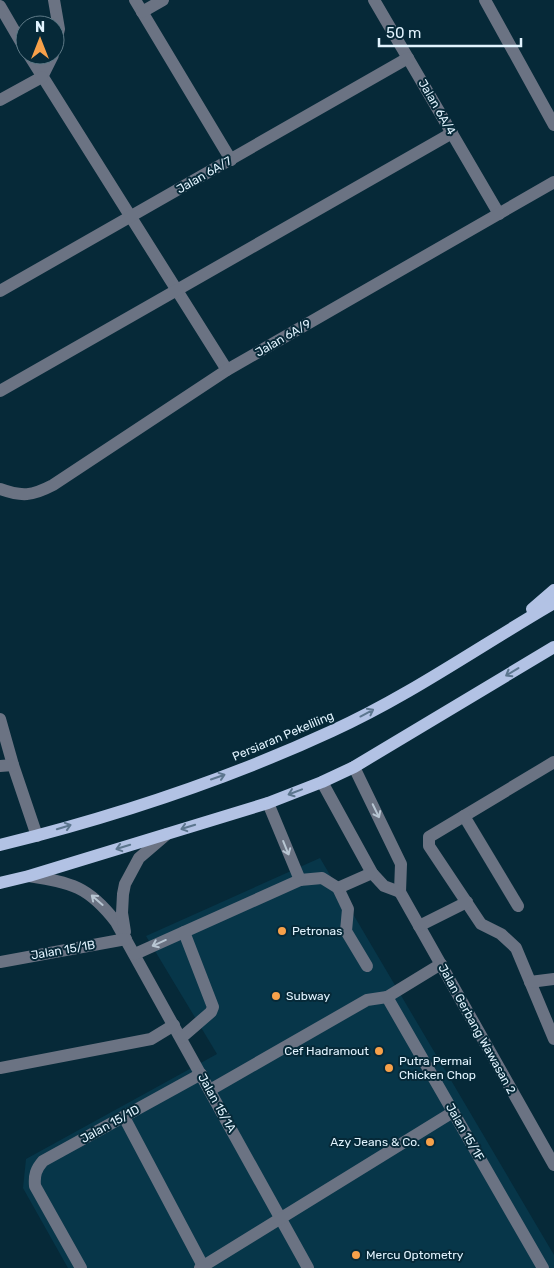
<svg xmlns="http://www.w3.org/2000/svg" width="554" height="1268" viewBox="0 0 554 1268" font-family="Rubik,sans-serif">
  <style>
    .built { fill: #073649 }
    .lines { fill: none; stroke-linecap: round; stroke-linejoin: round }
    .minor { stroke: #6b7383; stroke-width: 12 }
    .major { stroke: #b2c2e4; stroke-width: 12 }
    .oneway { stroke: #5c768e }
    .oneway2 { stroke: #b8c6d3 }
    .poi-dot { fill: #f7a14a; stroke: #062938; stroke-width: 2 }
    .labels { text-anchor: middle; stroke-width: 4; stroke-linejoin: round; paint-order: stroke }
    .street-label { font-size: 12px; fill: #e1f3fe; stroke: #062938 }
    .poi-label { font-size: 12px; fill: #e1f3fe; stroke: #062938; text-anchor: start }
  </style>
  <rect width="100%" height="100%" fill="#062938"/>
  <path class="built" d="M320,858L554,1255V1268H68L23,1188L26,1159L217,1054L146,936Z"/>
  <g class="lines">
    <g class="minor">
      <path d="M54,0L59,29L55,46"/>
      <path d="M135,0L231,160"/>
      <path d="M374,0L499,214"/>
      <path d="M485,0L554,125"/>
      <path d="M0,6L25,49"/>
      <path d="M142,12L163,0"/>
      <path d="M29,55L227,370"/>
      <path d="M42,77L53,55"/>
      <path d="M0,100L42,77"/>
      <path d="M0,291L408,58"/>
      <path d="M0,391L452,133"/>
      <path d="M0,489C22,497 32,496 53,485L227,370L554,182"/>
      <path d="M0,719L13,765L37,836"/>
      <path d="M554,762L429,837V846L481,924L501,934L516,948L554,1039"/>
      <path d="M0,766L13,765"/>
      <path d="M354,767L401,864L400,892L554,1165"/>
      <path d="M322,782L372,873L384,886L400,892"/>
      <path d="M464,816L518,906"/>
      <path d="M29,876C72,883 88,886 116,922L308,1268"/>
      <path d="M300,880L322,878L338,888L348,909L346,931L367,966"/>
      <path d="M338,888L372,873"/>
      <path d="M419,926L467,902"/>
      <path d="M125,932L122,913L123,894L125,884L139,858L167,834"/>
      <path d="M135,954L300,880L268,803"/>
      <path d="M0,962L126,939"/>
      <path d="M530,982L554,979"/>
      <path d="M387,997L543,1268"/>
      <path d="M181,1038L211,1012L213,1007L184,932"/>
      <path d="M0,1068L151,1039L174,1025"/>
      <path d="M210,1090L367,1000L387,997L441,964"/>
      <path d="M124,1117L203,1266"/>
      <path d="M81,1268L35,1186C34,1175 36,1169 43,1161L201,1074"/>
      <path d="M200,1268L453,1112"/>
    </g>
    <g class="major">
      <path d="M532,609L554,590"/>
      <path d="M0,845C113,817 226,780 332,731C409,696 480,646 554,603"/>
      <path d="M0,883L29,876L268,803L322,782L354,767L554,647"/>
    </g>
  </g>
  <defs><path id="oneway-shaft" d="M-6 0H5M1.5-3L5.5 0L1.5 3" fill="none" stroke-width="1.6" stroke-linecap="round" stroke-linejoin="round" transform="scale(1.25)"/></defs>
  <g class="oneway">
    <use href="#oneway-shaft" transform="translate(512 672) rotate(149)"/>
    <use href="#oneway-shaft" transform="translate(367 713) rotate(-28)"/>
    <use href="#oneway-shaft" transform="translate(218 777) rotate(-19)"/>
    <use href="#oneway-shaft" transform="translate(295 792) rotate(159)"/>
    <use href="#oneway-shaft" transform="translate(64 827) rotate(-17)"/>
    <use href="#oneway-shaft" transform="translate(188 827) rotate(163)"/>
    <use href="#oneway-shaft" transform="translate(123 847) rotate(163)"/>
  </g>
  <g class="oneway2">
    <use href="#oneway-shaft" transform="translate(376 811) rotate(64)"/>
    <use href="#oneway-shaft" transform="translate(286 848) rotate(68)"/>
    <use href="#oneway-shaft" transform="translate(97 900) rotate(-139)"/>
    <use href="#oneway-shaft" transform="translate(159 943) rotate(156)"/>
  </g>
  <g class="poi-dot">
    <circle cx="282" cy="931" r="5"/>
    <circle cx="276" cy="996" r="5"/>
    <circle cx="379" cy="1051" r="5"/>
    <circle cx="389" cy="1068" r="5"/>
    <circle cx="430" cy="1142" r="5"/>
    <circle cx="356" cy="1255" r="5"/>
  </g>
  <g class="labels">
    <g class="street-label">
      <text transform="translate(437 107) rotate(60)" y="4">Jalan 6A/4</text>
      <text transform="translate(204 175) rotate(-30)" y="4">Jalan 6A/7</text>
      <text transform="translate(283 338) rotate(-30)" y="4">Jalan 6A/9</text>
      <text transform="translate(283 736) rotate(-23)" y="4">Persiaran Pekeliling</text>
      <text transform="translate(63 950) rotate(-10)" y="4">Jalan 15/1B</text>
      <text transform="translate(477 1029) rotate(61)" y="4">Jalan Gerbang Wawasan 2</text>
      <text transform="translate(217 1103) rotate(61)" y="4">Jalan 15/1A</text>
      <text transform="translate(110 1124) rotate(-29)" y="4">Jalan 15/1D</text>
      <text transform="translate(465 1132) rotate(60)" y="4">Jalan 15/1F</text>
    </g>
    <g class="poi-label">
      <text x="292" y="935">Petronas</text>
      <text x="286" y="1000">Subway</text>
      <text x="369" y="1055" text-anchor="end">Cef Hadramout</text>
      <text x="399" y="1065">Putra Permai<tspan x="399" dy="14">Chicken Chop</tspan></text>
      <text x="420" y="1146" text-anchor="end">Azy Jeans &amp; Co.</text>
      <text x="366" y="1259">Mercu Optometry</text>
    </g>
  </g>
  <g transform="translate(40 40)"><circle r="24" fill="#062938" stroke="#5e7a87"/>
  <path d="M0-4L9 19L0 12L-9 19Z" fill="#f7a14a"/>
  <text y="-8" font-size="14" font-weight="bold" text-anchor="middle" fill="#e1f3fe">N</text>
  </g>
  <path d="M379 38v8h142v-8" fill="none" stroke="#e1f3fe" stroke-width="2.5"/>
  <text x="386" y="38" font-size="15" fill="#e1f3fe" stroke="#062938" stroke-width="4" paint-order="stroke">50 m</text>
</svg>
